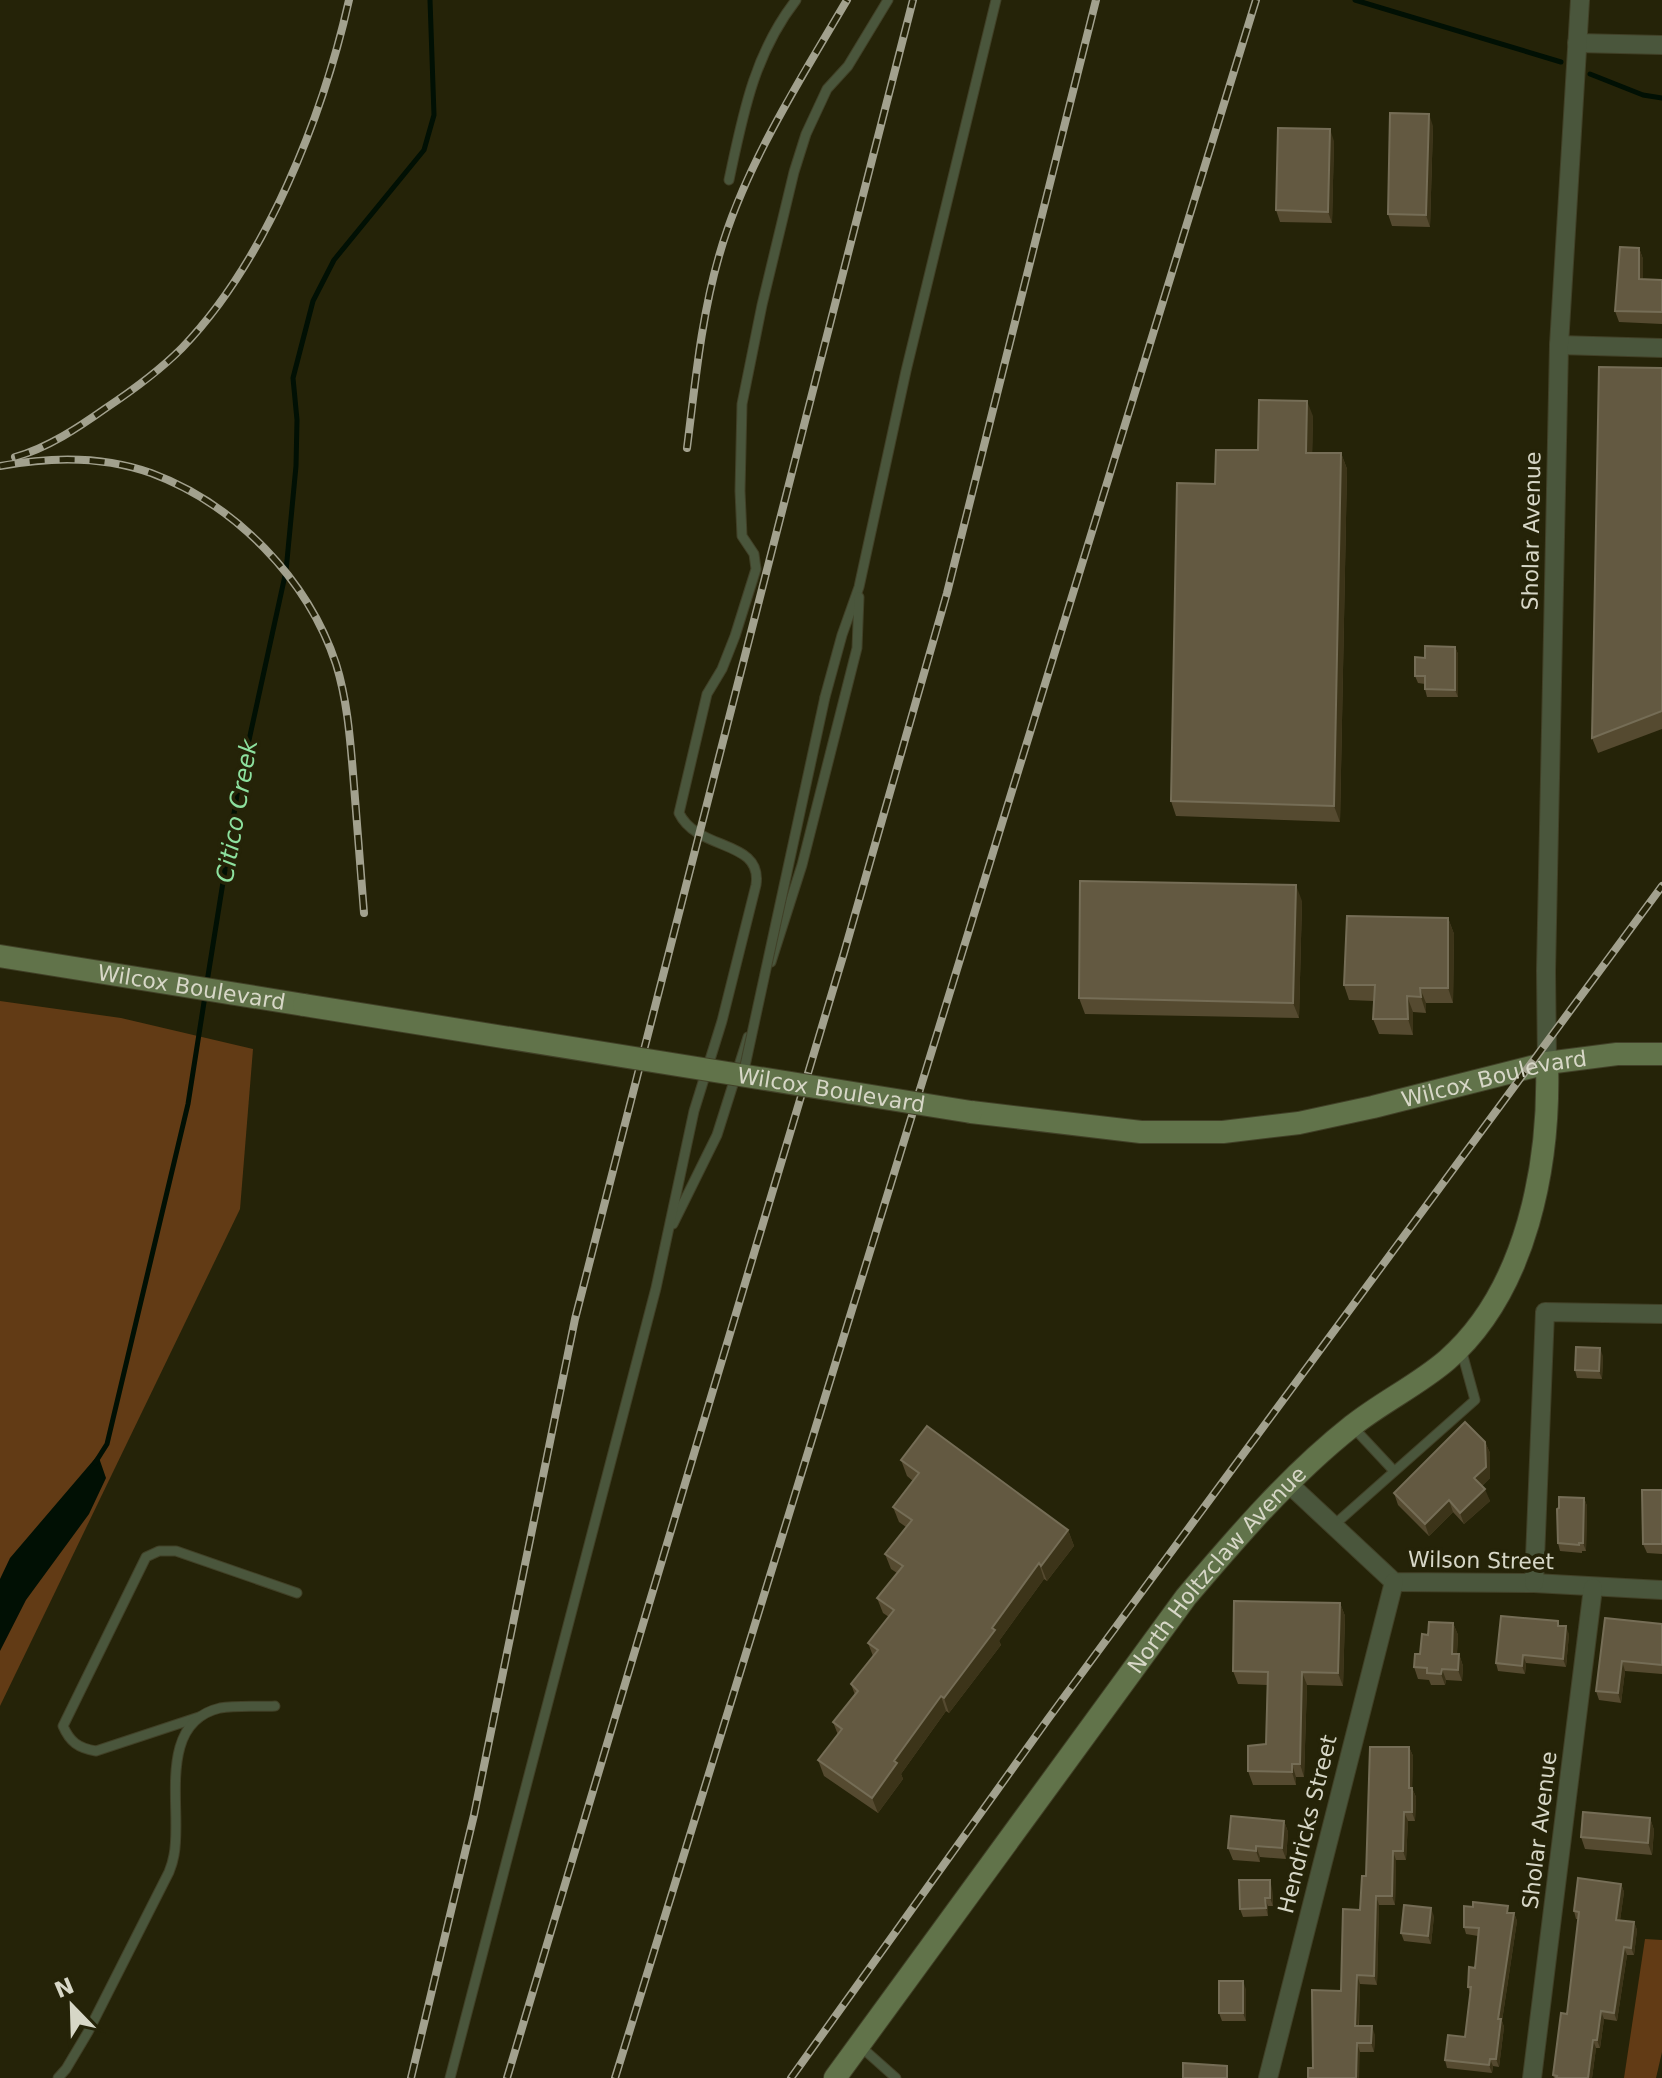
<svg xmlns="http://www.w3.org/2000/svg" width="1662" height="2078" viewBox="0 0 1662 2078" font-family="'DejaVu Sans',sans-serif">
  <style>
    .forest { fill: #623b15 }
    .water { fill: #011004 }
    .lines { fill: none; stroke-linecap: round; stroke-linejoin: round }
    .stream { stroke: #011004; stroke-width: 5 }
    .service-casing { stroke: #414027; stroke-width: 11 }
    .minor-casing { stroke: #414027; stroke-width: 20 }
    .secondary-casing { stroke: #414027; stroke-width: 24 }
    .service { stroke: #4a563c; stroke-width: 9 }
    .minor { stroke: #4a563c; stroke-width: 18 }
    .secondary { stroke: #61734a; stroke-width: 22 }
    .rail-casing { stroke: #a2a18e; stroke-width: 8 }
    .rail { stroke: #252308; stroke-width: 5; stroke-dasharray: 15; stroke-linecap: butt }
    .service-bridge-casing { stroke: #414027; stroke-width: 11; stroke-linecap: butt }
    .secondary-bridge-casing { stroke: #414027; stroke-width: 24; stroke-linecap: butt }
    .service-bridge { stroke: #4a563c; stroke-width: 9 }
    .secondary-bridge { stroke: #61734a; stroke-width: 22 }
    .wall { fill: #554a30 }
    .shaded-wall { fill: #3c3419 }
    .building { fill: #635941; stroke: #756d56; stroke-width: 2 }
    .labels { text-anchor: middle; stroke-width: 7; stroke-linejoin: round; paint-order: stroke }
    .street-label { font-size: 22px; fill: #d7d7c7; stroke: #252308 }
    .water-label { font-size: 24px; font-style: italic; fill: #8de19f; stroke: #252308 }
  </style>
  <rect width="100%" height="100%" fill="#252308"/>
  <g class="forest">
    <path d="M0,1001L121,1018L253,1049L240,1209L0,1706Z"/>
    <path d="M1645,1939L1662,1940V2052L1656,2078H1624Z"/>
  </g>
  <path class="water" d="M98,1455L106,1478L89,1514L26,1600L0,1651V1579L10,1558Z"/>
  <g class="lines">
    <g class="stream">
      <path d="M1355,0L1561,62"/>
      <path d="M1590,74L1643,95L1662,98"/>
      <path d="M207,982L237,795L286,571L296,466L297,420L293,378L313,301L334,260L424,150L434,115L430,0"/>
      <path d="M95,1463L107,1444L188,1104L205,996"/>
    </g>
    <defs>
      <g id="service">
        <path d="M729,180C743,114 754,54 796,0"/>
        <path d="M825,697L842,635L859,587L906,371L996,0"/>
        <path d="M771,962L802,865L857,648L859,597"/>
        <path d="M673,1224L717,1135L748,1037"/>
        <path d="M1352,1426L1394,1471"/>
        <path d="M1334,1525L1475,1400L1461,1349"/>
        <path d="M199,1717L96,1751C78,1748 70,1742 63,1726L146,1557L159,1551H176L297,1593"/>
        <path d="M860,2046L896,2078"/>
        <path d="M58,2078L66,2069L88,2032L169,1872C171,1867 173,1861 174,1855C183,1812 155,1723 220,1708C237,1705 258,1707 275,1706"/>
        <path d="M450,2078L656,1288L694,1111L722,1021L756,885C763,839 698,852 679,813L707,694L722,669L735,636L756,569L754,554L742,536L740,491L742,404L762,305L794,172L806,134L827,89L848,66L888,0"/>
      </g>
      <g id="minor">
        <path d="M1577,43L1662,45"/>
        <path d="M1559,345L1662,348"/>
        <path d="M1547,1063L1546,971L1559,345L1580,0"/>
        <path d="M1289,1484L1394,1582L1534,1583L1662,1590"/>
        <path d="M1534,1583L1545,1312L1662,1314"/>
        <path d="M1268,2078L1394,1582"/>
        <path d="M1532,2078L1593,1588"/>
      </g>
      <g id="secondary">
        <path id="s1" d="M0,956L304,1005"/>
        <path id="s2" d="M971,1112L1141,1132H1223L1299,1123L1373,1107L1547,1063L1617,1054H1662"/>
        <path id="s3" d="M835,2078L1186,1597C1237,1537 1290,1475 1352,1426C1382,1402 1418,1385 1447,1360C1527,1290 1550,1164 1547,1063"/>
      </g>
    </defs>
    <use href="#service" class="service-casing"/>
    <use href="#minor" class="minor-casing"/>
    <use href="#secondary" class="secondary-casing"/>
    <use href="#service" class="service"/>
    <use href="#minor" class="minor"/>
    <use href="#secondary" class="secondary"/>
    <defs>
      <g id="rail">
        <path d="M687,448C695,385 701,318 719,256C744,167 800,80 847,0"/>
        <path d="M15,457C48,448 79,427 106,408C133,390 159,371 182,348C266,261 323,116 349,0"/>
        <path d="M0,466C49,457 104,456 151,473C235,504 308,579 336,664C347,699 350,737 353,773C357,820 360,866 364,913"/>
        <path d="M411,2078L474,1815L575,1319L913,0"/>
        <path d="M507,2078L844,953L947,593L1096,0"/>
        <path d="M615,2078L1256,0"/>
        <path d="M791,2078L1048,1719L1662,886"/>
      </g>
    </defs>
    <use href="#rail" class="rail-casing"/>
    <use href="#rail" class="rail"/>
    <defs>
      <path id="service-bridge" d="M743,1075L825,697"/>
      <g id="secondary-bridge">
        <path id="s4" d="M304,1005L971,1112"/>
      </g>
    </defs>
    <use href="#service-bridge" class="service-bridge-casing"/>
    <use href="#secondary-bridge" class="secondary-bridge-casing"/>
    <use href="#service-bridge" class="service-bridge"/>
    <use href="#secondary-bridge" class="secondary-bridge"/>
  </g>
  <g class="wall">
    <path d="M1433,126L1430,227L1392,226L1388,214Z"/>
    <path d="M1334,141L1332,223L1280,222L1276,210Z"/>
    <path d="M1639,248L1643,259V279L1662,280V324L1619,322L1615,311Z"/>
    <path d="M1662,368V729L1598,753L1592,738Z"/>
    <path d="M1313,416L1312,453H1341L1347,469L1340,822L1176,816L1171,801L1215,484Z"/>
    <path d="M1455,647L1458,654V697H1427L1425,689V684L1418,683L1415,676L1425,658Z"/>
    <path d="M1302,901L1299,1018L1085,1014L1079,998Z"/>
    <path d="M1448,918L1454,934L1453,1003H1426V1013L1413,1012V1035L1379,1034L1373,1019L1374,1001L1349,1000L1344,985Z"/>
    <path d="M1603,1356L1602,1379L1577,1378L1575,1370Z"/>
    <path d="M1485,1442L1490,1453V1478L1482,1486L1490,1501L1464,1524L1453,1512L1429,1536L1398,1505L1394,1493Z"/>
    <path d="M901,1460L1068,1530L1074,1546L1047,1581L1044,1579L999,1641L1001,1645L949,1713L946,1711L901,1774L903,1779L878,1813L824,1776L818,1760L838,1735L833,1722L855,1695L851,1684L873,1656L868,1643L889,1617L883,1613L877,1598L897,1573L891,1569L885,1554L906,1527L899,1522L893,1507L913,1481L907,1476Z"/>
    <path d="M1662,1490V1554L1647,1553L1643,1544Z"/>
    <path d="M1584,1498L1587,1506L1586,1551H1582V1553L1560,1551L1558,1543L1559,1508Z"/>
    <path d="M1340,1603L1345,1616L1343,1686L1307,1685L1304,1777H1296V1785H1253L1248,1771L1266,1744L1267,1685L1238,1684L1233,1671Z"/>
    <path d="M1605,1618L1662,1624V1674L1625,1671L1621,1703L1599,1700L1596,1691Z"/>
    <path d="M1453,1623L1458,1635L1457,1654H1459L1463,1666L1462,1681L1446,1680L1445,1685H1431L1429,1680L1418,1679L1414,1667L1428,1635Z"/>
    <path d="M1560,1626L1569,1634L1566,1667L1526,1663L1525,1674L1498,1671L1496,1663Z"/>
    <path d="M1409,1747L1413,1756L1412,1788L1416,1797L1415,1821H1408L1406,1860H1396L1395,1905H1379L1377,1985L1360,1984L1359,2026L1375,2035L1374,2052H1360L1313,2068L1341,1991L1360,1910L1366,1876Z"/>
    <path d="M1650,1818L1654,1830L1652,1855L1585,1849L1581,1837Z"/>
    <path d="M1284,1821L1288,1832L1286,1859L1260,1857V1862L1233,1860L1228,1848Z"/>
    <path d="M1621,1884L1624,1892L1620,1920L1634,1922L1637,1930L1634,1955H1627L1617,2021L1604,2019L1600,2048H1596L1592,2078H1554L1553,2075L1567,2014L1578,1919H1576L1574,1911Z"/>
    <path d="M1272,1888L1273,1906H1268V1916L1243,1917L1240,1909Z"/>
    <path d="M1511,1913H1514L1517,1921L1502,2021L1504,2027L1499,2067L1493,2066L1492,2073L1447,2068L1445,2060L1465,2037L1470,1993L1468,1987L1475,1968L1478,1936L1466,1934L1464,1927Z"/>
    <path d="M1434,1916L1431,1944L1404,1941L1401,1933Z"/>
    <path d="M1246,1989V2021H1222L1219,2013Z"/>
  </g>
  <g class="shaded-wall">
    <path d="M1429,114L1433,126L1430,227L1426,215Z"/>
    <path d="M1330,129L1334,141L1332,223L1328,212Z"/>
    <path d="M1639,248L1643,259V291L1639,279Z"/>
    <path d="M1307,401L1313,416L1312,468L1306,453Z"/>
    <path d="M1341,453L1347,469L1340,822L1334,806Z"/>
    <path d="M1455,647L1458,654V697L1455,690Z"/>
    <path d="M1296,885L1302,901L1299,1018L1293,1003Z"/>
    <path d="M1448,918L1454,934L1453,1003L1448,988Z"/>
    <path d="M1420,988L1426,1003V1013L1421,997Z"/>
    <path d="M1407,996L1413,1012V1035L1408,1019Z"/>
    <path d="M1600,1348L1603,1356L1602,1379L1599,1371Z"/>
    <path d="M1485,1442L1490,1453V1478L1478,1489L1474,1478Z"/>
    <path d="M1485,1489L1490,1501L1464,1524L1460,1513Z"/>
    <path d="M1584,1498L1587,1506L1586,1551L1583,1543Z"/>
    <path d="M1449,1500L1453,1512L1429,1536L1425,1524Z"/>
    <path d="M1068,1530L1074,1546L1047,1581L1041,1566Z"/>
    <path d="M1039,1563L1044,1579L999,1641L1001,1645L949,1713L944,1698L992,1628Z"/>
    <path d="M1340,1603L1345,1616L1343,1686L1338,1673Z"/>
    <path d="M1453,1623L1458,1635L1456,1666L1452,1654Z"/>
    <path d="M1566,1626L1569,1634L1566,1667L1563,1659Z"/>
    <path d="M1459,1654L1463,1666L1462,1681L1458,1670Z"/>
    <path d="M1523,1655L1526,1663L1525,1674L1522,1666Z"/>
    <path d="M1622,1661L1625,1671L1621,1703L1618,1693Z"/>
    <path d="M1442,1669L1446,1680L1445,1685L1441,1674Z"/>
    <path d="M1302,1672L1307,1685L1304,1777L1300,1764Z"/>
    <path d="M941,1696L946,1711L901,1774L903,1779L878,1813L872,1798L894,1761Z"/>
    <path d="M1409,1747L1413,1756L1412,1797L1409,1788Z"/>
    <path d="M1292,1764L1296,1777V1785L1292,1772Z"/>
    <path d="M1412,1788L1416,1797L1415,1821L1412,1812Z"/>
    <path d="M1404,1812L1408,1821L1406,1860L1403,1851Z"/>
    <path d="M1650,1818L1654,1830L1652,1855L1648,1843Z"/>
    <path d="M1284,1821L1288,1832L1286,1859L1282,1848Z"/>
    <path d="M1256,1846L1260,1857V1862L1256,1851Z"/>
    <path d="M1393,1851L1396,1860L1395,1905L1392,1896Z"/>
    <path d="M1270,1880L1272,1888L1273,1906L1270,1898Z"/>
    <path d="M1621,1884L1624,1892L1619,1928L1616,1920Z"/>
    <path d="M1376,1896L1379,1905L1377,1985L1374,1976Z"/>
    <path d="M1265,1898L1268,1906V1916L1266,1908Z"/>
    <path d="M1431,1908L1434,1916L1431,1944L1428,1936Z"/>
    <path d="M1514,1913L1517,1921L1502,2021L1504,2027L1499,2067L1496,2059L1498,2019Z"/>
    <path d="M1634,1922L1637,1930L1634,1955L1631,1948Z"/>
    <path d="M1624,1947L1627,1955L1617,2021L1614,2013Z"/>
    <path d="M1357,1975L1360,1984L1358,2035L1355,2026Z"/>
    <path d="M1243,1981L1246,1989V2021L1243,2013Z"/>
    <path d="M1601,2011L1604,2019L1600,2048L1597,2040Z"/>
    <path d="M1372,2026L1375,2035L1374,2052L1371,2043Z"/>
    <path d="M1593,2040L1596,2048L1592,2078H1588Z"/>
    <path d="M1357,2043L1360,2052L1359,2078H1356Z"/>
    <path d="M1490,2059L1493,2066L1492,2073L1489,2065Z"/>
  </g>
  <g class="building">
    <path d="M1390,113L1429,114L1426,215L1388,214Z"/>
    <path d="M1278,128L1330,129L1328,212L1276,210Z"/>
    <path d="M1620,247L1639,248V279L1662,280V312L1615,311Z"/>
    <path d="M1599,367L1662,368V711L1592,738Z"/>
    <path d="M1259,400L1307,401L1306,453H1341L1334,806L1171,801L1177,483L1215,484L1216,450H1258Z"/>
    <path d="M1425,646L1455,647V690L1425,689V676H1415V657L1425,658Z"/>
    <path d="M1080,881L1296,885L1293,1003L1079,998Z"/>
    <path d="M1347,916L1448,918V988H1420L1421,997L1407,996L1408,1019H1373L1375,985H1344Z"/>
    <path d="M1576,1347L1600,1348L1599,1371L1575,1370Z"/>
    <path d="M1465,1422L1485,1442L1486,1467L1474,1478L1485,1489L1460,1513L1449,1500L1425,1524L1394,1493Z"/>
    <path d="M927,1426L1068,1530L1041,1566L1039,1563L992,1628L995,1630L944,1698L941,1696L894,1761L897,1763L872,1798L818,1760L842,1729L833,1722L858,1691L851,1684L878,1650L868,1643L894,1610L877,1598L903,1566L885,1554L912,1520L893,1507L919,1473L901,1460Z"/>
    <path d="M1642,1490H1662V1544H1643Z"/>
    <path d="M1559,1497L1584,1498L1583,1543H1579V1545L1558,1543L1557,1509L1559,1508Z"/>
    <path d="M1234,1601L1340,1603L1338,1673L1302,1672L1300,1764H1292V1772L1248,1771V1746L1266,1744L1268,1672L1233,1671Z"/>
    <path d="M1501,1616L1558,1621V1626H1566L1563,1659L1523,1655L1522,1666L1496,1663Z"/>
    <path d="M1605,1618L1662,1624V1665L1622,1661L1618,1693L1596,1691Z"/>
    <path d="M1429,1622L1453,1623L1452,1654H1459L1458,1670L1442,1669L1441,1674L1427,1673V1668L1414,1667L1415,1654H1420L1422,1634L1428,1635Z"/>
    <path d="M1370,1747H1409V1788H1412V1812H1404L1403,1851H1393L1392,1896H1376L1374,1976L1357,1975L1355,2026H1372L1371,2043H1357L1356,2078H1308V2068H1313L1312,1990L1341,1991L1343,1909L1360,1910L1362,1876H1366Z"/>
    <path d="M1583,1812L1650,1818L1648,1843L1581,1837Z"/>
    <path d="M1231,1816L1284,1821L1282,1848L1256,1846V1851L1228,1848Z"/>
    <path d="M1578,1878L1621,1884L1616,1920L1634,1922L1631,1948L1624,1947L1614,2013L1601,2011L1597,2040H1593L1588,2078H1556L1557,2076L1553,2075L1561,2013L1567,2014L1579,1912L1574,1911Z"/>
    <path d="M1239,1880H1270V1898H1265L1266,1908L1240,1909Z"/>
    <path d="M1473,1902L1508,1906L1507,1913H1514L1498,2019H1501L1496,2059H1490L1489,2065L1445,2060L1448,2035L1465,2037L1471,1987H1468L1469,1967L1475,1968L1479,1928L1464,1927V1906L1473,1907Z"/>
    <path d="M1404,1905L1431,1908L1428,1936L1401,1933Z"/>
    <rect x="1219" y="1981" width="24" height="32"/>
    <path d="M1183,2063L1227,2066V2078H1183Z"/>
  </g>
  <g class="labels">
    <g class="street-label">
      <text transform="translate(1531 531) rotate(-89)" y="8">Sholar Avenue</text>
      <text dy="8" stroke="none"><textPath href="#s1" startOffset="194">Wilcox Boulevard</textPath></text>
      <text dy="8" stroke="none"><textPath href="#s2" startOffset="530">Wilcox Boulevard</textPath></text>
      <text dy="8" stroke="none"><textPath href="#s4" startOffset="534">Wilcox Boulevard</textPath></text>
      <text transform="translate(1481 1560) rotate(1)" y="8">Wilson Street</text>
      <text dy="8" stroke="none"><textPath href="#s3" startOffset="636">North Holtzclaw Avenue</textPath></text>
      <text transform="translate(1307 1824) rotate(-76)" y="8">Hendricks Street</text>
      <text transform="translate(1539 1830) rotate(-83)" y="8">Sholar Avenue</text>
    </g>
    <g class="water-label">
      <text transform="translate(237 811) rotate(-80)" y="8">Citico Creek</text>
    </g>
  </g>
  <g transform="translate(72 2006) rotate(337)" stroke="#252308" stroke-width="6" paint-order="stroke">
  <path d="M0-6L14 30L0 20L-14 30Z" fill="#d7d7c7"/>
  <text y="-12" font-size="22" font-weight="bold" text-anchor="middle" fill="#d7d7c7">N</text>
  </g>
</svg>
